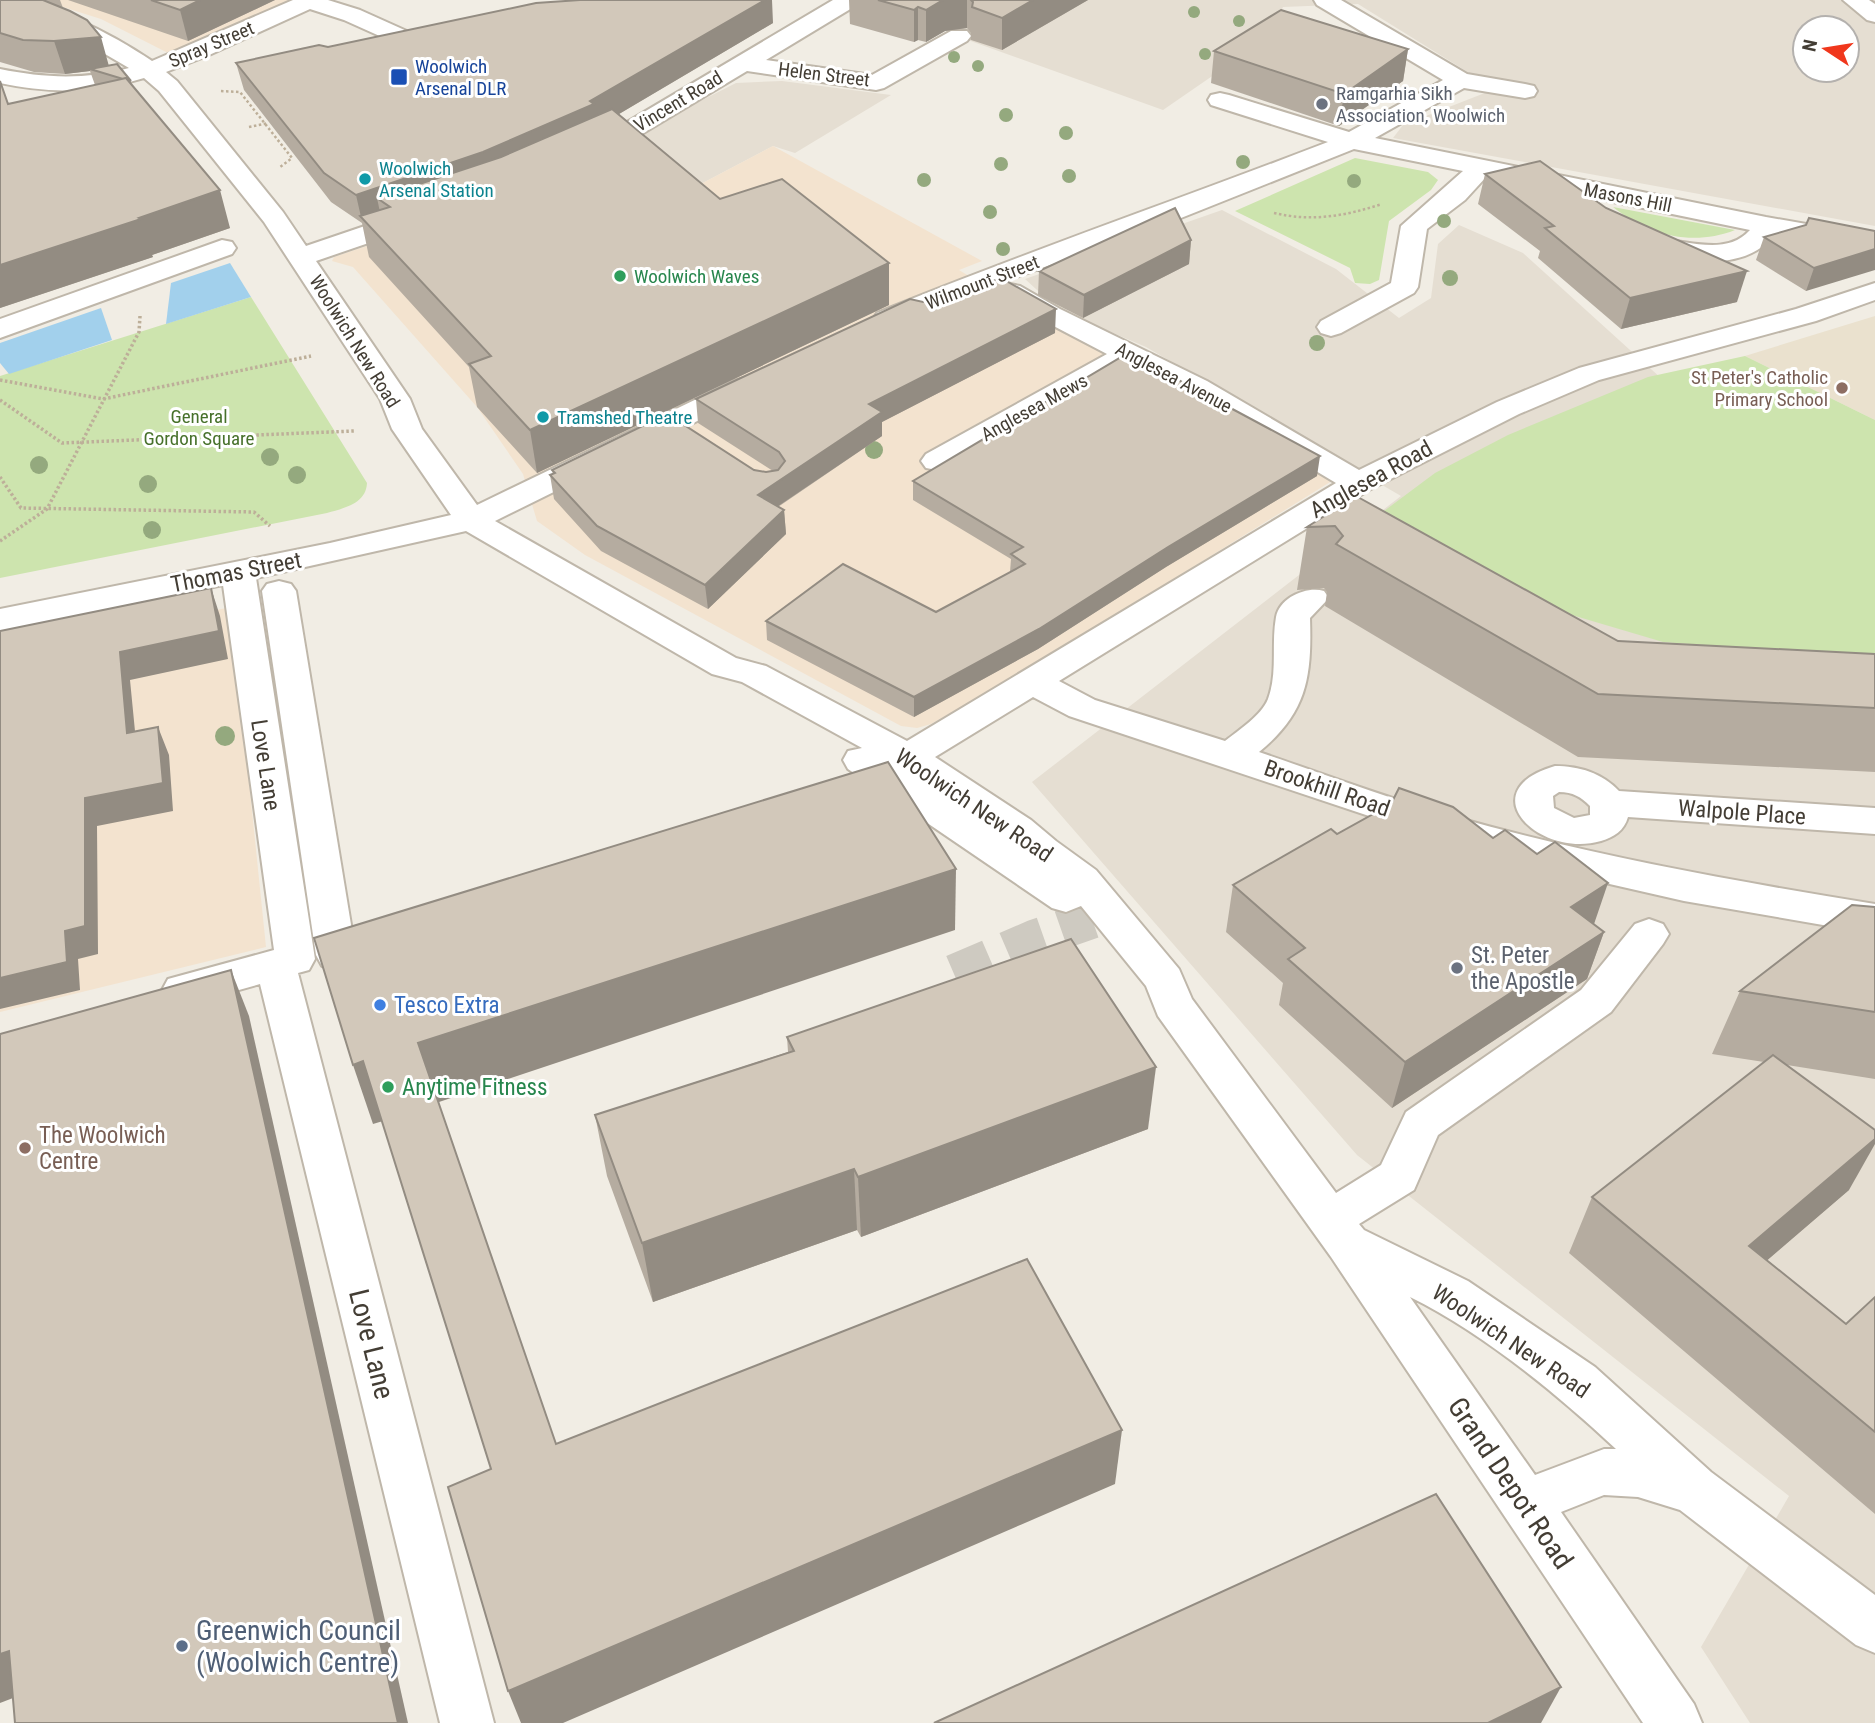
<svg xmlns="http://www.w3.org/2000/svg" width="1875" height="1723" viewBox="0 0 1875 1723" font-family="'Roboto Condensed',sans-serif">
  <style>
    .residential { fill: #e5ded2; fill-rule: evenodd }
    .commercial { fill: #f3e3cf }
    .education { fill: #eae1ce }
    .green { fill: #cde4ae }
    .water { fill: #a2d0ec }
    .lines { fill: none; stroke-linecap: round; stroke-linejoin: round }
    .minor-tunnel { stroke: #cecac1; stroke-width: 39; stroke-dasharray: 39 19; stroke-linecap: butt }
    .minor-casing { stroke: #bfb7aa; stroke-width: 4 }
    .path-far1 { stroke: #bdaf99; stroke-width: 2.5; stroke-dasharray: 2.5 2.5; stroke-linecap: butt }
    .path { stroke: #bdaf99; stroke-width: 3.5; stroke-dasharray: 2.5 2.5; stroke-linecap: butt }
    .minor { fill: #fff; fill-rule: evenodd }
    .tree { fill: #94a97e }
    .wall { fill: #b5aca0 }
    .shaded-wall { fill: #938c82 }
    .building { fill: #d2c8ba; stroke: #938c82; stroke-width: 2 }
    .transit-dot { fill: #1a4fb4; stroke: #fff; stroke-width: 2.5 }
    .worship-dot { fill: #6b7280; stroke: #fff; stroke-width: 2.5 }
    .culture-dot { fill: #0f9aa8; stroke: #fff; stroke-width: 2.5 }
    .leisure-dot { fill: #2e9e5b; stroke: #fff; stroke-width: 2.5 }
    .education-dot { fill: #8d6e63; stroke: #fff; stroke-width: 2.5 }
    .shop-dot { fill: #3f7fe0; stroke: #fff; stroke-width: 2.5 }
    .service-dot { fill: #5c6f8a; stroke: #fff; stroke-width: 2.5 }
    .labels { text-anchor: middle; stroke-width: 6; stroke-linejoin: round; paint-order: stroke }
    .far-street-label { font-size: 19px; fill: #433d34; stroke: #fff }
    .far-transit-label { font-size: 19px; fill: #164399; stroke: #fff; text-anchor: start }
    .far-worship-label { font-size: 19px; fill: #5b616d; stroke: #fff; text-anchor: start }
    .far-culture-label { font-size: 19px; fill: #0d838f; stroke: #fff; text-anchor: start }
    .far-leisure-label { font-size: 19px; fill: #27864d; stroke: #fff; text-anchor: start }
    .far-education-label { font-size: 19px; fill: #785e54; stroke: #fff; text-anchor: end }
    .far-park-label { font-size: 19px; fill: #47712b; stroke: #fff }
    .street-label { font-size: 23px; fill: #433d34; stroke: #fff }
    .worship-label { font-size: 23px; fill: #5b616d; stroke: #fff; text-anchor: start }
    .shop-label { font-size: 23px; fill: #366cbe; stroke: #fff; text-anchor: start }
    .leisure-label { font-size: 23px; fill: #27864d; stroke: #fff; text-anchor: start }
    .education-label { font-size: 23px; fill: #785e54; stroke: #fff; text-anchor: start }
    .near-street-label { font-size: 28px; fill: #433d34; stroke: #fff }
    .near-service-label { font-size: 28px; fill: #4e5e75; stroke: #fff; text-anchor: start }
  </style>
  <rect width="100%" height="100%" fill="#f1ede4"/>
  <g class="residential">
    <path d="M999,0H1875V226L1393,138L1403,125L1495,89L1358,4L1283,7L1266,39L1163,110L951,34ZM1805,28H1847V70H1805Z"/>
    <path d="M782,81L891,95L795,153L773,146L697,186L616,144L736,83Z"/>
    <path d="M1222,210L1336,269L1399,318L1431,298L1438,244L1459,225L1523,253L1662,379L1875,420V1723H1750L1701,1647L1789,1496L1357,1155L1032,782L1401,496L1146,347L1059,310L1025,279Z"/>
  </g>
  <g class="commercial">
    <path d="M41,0H300L174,56L101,19Z"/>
    <path d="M773,146L982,261L959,270L1049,325L1131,364L1335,479L1019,675L931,724L917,728L901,726L585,555L537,521L523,474L477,407L353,267L332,261L334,257L530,191L697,186Z"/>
    <path d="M231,607L266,947L0,1012V655Z"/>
  </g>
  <path class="education" d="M1875,316V420L1745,356Z"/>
  <g class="green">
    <path d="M1355,158L1428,172L1438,180L1431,190L1389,221L1379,280L1370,284L1355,283L1350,268L1235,211Z"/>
    <path d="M1613,207L1735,230C1692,247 1648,235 1613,207Z"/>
    <path d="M251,297L367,483C366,504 344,508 327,513L0,578V376Z"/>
    <path d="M1745,356L1875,420V658L1663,642L1555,610L1372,520L1435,473L1508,435L1648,377Z"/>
  </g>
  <g class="water">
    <path d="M230,263L251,297L166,324L171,283Z"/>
    <path d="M101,308L112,340L9,374L0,363V343Z"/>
  </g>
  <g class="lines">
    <path class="minor-tunnel" d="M954,974L1035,939L1092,919"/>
    <defs>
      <g id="minor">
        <path d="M0,0C48,0 112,34 152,61L293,0H328L360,10L429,41L433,46L429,51H413L344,20L310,9L207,56L166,72L177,81L283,212L306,246L406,212L415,210L424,212L428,218L424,224L316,261L410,399L422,429L477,505L734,381L744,378L754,381L759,387L754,393L495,521L736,658L766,666L907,741L1336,483L1209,407L1130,365L948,468L937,470L926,468L921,461L926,454L1107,354L1000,298L996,292L1000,286L1010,284L1020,286L1060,309L1207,381L1359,470L1497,402L1579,368L1796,309L1875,283V300L1816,321L1599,380L1519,414L1369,490L1059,681L1095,700L1225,741C1239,730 1261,716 1268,699C1278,672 1271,644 1276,617C1280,597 1307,586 1324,591L1329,598L1310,618C1312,677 1307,713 1259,752C1324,774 1389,799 1455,817C1593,856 1733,881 1875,904V934L1684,901L1557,872L1432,837L1069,716L1033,697L935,757L1031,820L1056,841L1096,870L1179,969L1192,999L1336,1193L1381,1165L1406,1112L1581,990L1635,924L1649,919L1663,924L1669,934L1663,944L1611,1012L1438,1135L1414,1190L1359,1224L1364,1230L1468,1281L1595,1367L1711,1472L1875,1595V1653L1856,1645L1680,1510L1638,1497L1604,1495L1561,1512L1694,1704L1702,1723H1643L1331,1257L1158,1016L1146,986L1081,906L1066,912L1052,908L848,769L843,760L848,751L862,748L742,682L712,674L466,531L256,578L315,959L309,970L298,973L494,1723H440L260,984L182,1006L168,1001L162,990L168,979L274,950L223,585L0,631V609L330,543L451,515L392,429L380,399L264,222L159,91L144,78C93,93 52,94 0,83V69C44,78 85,80 129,68L81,40L0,7ZM1410,1297C1483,1333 1557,1394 1616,1449H1604L1535,1475Z"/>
        <path d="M833,0H860L857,5L766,60L872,75L951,31H967L971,36L967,41L884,88L876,90L747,71L640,135L597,155L588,158L579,155L575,150L579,145L622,125Z"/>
        <path d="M1314,0H1341L1467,74L1525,84L1534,86L1537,91L1534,96L1525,98L1464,88L1375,138L1766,217L1875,236V252L1774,234C1748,273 1682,262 1643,253L1639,247L1643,241C1676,233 1722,261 1750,230L1487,176L1465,200L1427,229L1418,287L1414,293L1341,333L1331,336L1321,333L1317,327L1321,321L1391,283L1401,226L1463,171L1354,149L1181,218L997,284L897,325L887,328L877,325L873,319L877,313C1026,252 1178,200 1328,142L1211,105L1208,100L1211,95L1220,93L1229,95L1349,132L1443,80L1317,5Z"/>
        <path d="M1843,0H1869L1875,4V22L1867,20Z"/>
        <path d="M222,240L232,242L236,248L232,254L0,338V319Z"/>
        <path d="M279,581L291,584L296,591L356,955L350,966L336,970L322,966L316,955L262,591L267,584Z"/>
        <path d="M1555,766C1579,766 1602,773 1619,791L1875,808V834L1628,817C1624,831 1614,837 1601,841C1540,859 1469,791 1555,766ZM1559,792C1573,792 1581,797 1590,806V815L1574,818L1554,808L1553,796Z"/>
      </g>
    </defs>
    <use href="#minor" class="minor-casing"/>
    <g class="path-far1">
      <path d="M221,91L240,92L292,158L280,167"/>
      <path d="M249,127L268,123"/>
      <path d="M1274,213C1312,222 1345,216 1382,204"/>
    </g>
    <g class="path">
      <path d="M0,380L103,399L311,356"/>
      <path d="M0,400L62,443L354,431"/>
      <path d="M0,477L21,508L254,512L270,526"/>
      <path d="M0,541L47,509L139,332L140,316"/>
    </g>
    <use href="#minor" class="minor"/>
  </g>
  <g class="tree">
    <circle cx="1194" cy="12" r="6"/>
    <circle cx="1239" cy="21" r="6"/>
    <circle cx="1205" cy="54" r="6"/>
    <circle cx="954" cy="57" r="6"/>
    <circle cx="978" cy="66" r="6"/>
    <circle cx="1006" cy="115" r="7"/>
    <circle cx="1066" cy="133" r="7"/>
    <circle cx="1243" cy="162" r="7"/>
    <circle cx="1001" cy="164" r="7"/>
    <circle cx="1069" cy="176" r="7"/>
    <circle cx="924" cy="180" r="7"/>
    <circle cx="1354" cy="181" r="7"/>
    <circle cx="990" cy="212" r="7"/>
    <circle cx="1444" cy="221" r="7"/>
    <circle cx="1003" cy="249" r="7"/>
    <circle cx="1450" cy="278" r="8"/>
    <circle cx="1317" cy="343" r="8"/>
    <circle cx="874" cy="450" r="9"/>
    <circle cx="270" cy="457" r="9"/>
    <circle cx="39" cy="465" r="9"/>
    <circle cx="297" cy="475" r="9"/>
    <circle cx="148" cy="484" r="9"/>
    <circle cx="152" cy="530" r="9"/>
    <circle cx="225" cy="736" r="10"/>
  </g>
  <g class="wall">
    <path d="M0,0H60L63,8L109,66L131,81L132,86L230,228L152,255L153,257L0,308V81L8,104L95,85L90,71L65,74L34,72L0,62Z"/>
    <path d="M68,0H275L188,41Z"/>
    <path d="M849,0H1088L1002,50L971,40V33L967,28L945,31L926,42L918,40L914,42L850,24Z"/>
    <path d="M773,23L619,114L720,199L889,305L537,473L477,407L469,367L369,257L362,223L331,202L244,90L236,63L328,47Z"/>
    <path d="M1408,49L1403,81L1339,126L1211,83L1214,51Z"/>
    <path d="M1485,174L1737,302L1621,329L1538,258L1540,251L1478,204Z"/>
    <path d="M1875,231L1806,291L1756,260L1764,237Z"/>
    <path d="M1191,240L1189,264L1083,318L1038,295L1039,271Z"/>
    <path d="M940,300L1055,333L882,422V436L778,507L784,510L786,534L708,609L601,551L554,499L550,475L553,474L552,470H754L766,472L773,471L698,423L696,399L923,302Z"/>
    <path d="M1317,476L1166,567L1038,649L914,717L767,640L766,621L936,612L1010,572L1011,559L913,500V481Z"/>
    <path d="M1356,496L1618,641L1875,654V772L1578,757L1325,606L1327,592L1324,588L1297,590L1307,527Z"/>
    <path d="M1391,804L1594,925L1604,932L1587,979L1392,1108L1279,1005L1283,983L1226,932L1233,885L1337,834Z"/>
    <path d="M1875,907V1079L1787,1065L1849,1190L1767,1260L1846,1324L1875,1297V1514L1569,1253L1592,1197L1764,1062L1712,1054L1740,991Z"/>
    <path d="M787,1037L1148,1129L861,1237L857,1230L653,1302L607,1176L595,1115L788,1052Z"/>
  </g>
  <g class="shaded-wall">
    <path d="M200,0H275L188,41L180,10Z"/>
    <path d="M765,0H772L773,23L597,127L390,207L377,198L381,217H361L356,195L590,101Z"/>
    <path d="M943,0H967V28L945,31L926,42V10Z"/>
    <path d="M1033,0H1088L1002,50V18Z"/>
    <path d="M918,7V40L914,42V10Z"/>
    <path d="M101,37L110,70L90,69V71L65,74L54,41Z"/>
    <path d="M1408,49L1403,81L1339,126L1344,94Z"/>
    <path d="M220,190L230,228L152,255L153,257L0,308V265Z"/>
    <path d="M1191,240L1189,264L1083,318L1084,295Z"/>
    <path d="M1875,249V270L1806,291L1814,268Z"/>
    <path d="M889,263V305L537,473L530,430Z"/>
    <path d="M1747,271L1737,302L1621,329L1630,298Z"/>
    <path d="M1056,309L1055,333L882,422V436L759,519L758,495L869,404Z"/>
    <path d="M1320,456L1317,476L1166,567L1038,649L914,717V697Z"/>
    <path d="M784,510L786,534L708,609L705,585Z"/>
    <path d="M211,588L220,616L228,659L130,680L138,762L127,733L120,652Z"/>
    <path d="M158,727L169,755L173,811L97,826L98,954L78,959L80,990L0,1009V978L65,931L85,798Z"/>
    <path d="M956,869L955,930L436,1103L418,1043Z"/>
    <path d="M1608,883L1592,930L1571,907Z"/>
    <path d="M1604,932L1587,979L1392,1108L1405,1062Z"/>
    <path d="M231,970L249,1016L408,1723H398Z"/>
    <path d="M363,1061L383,1121L373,1124L353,1065Z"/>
    <path d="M1156,1067L1148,1129L861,1237L858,1177Z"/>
    <path d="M1875,1139V1144L1849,1190L1721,1300L1749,1246Z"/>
    <path d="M854,1169L857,1230L653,1302L642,1243Z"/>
    <path d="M1122,1430L1115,1484L563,1723H521L508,1691Z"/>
    <path d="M9,1651L39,1688L0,1703V1654Z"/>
    <path d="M1561,1687L1541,1723H1488Z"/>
  </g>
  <g class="building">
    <path d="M0,0H43L70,11L87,20L101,37L54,41L23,40L0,33Z"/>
    <path d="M151,0H200L180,10Z"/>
    <path d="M580,0H765L590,101L594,104L483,152L356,195L324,173L236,63L319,45L328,47L536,3Z"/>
    <path d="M878,0H943L926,10L918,7L914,10Z"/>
    <path d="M971,0H1033L1002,18L972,7L973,2Z"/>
    <path d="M1281,10L1408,49L1344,94L1214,51Z"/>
    <path d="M117,64L131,81L126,78L123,79L90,69Z"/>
    <path d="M126,78L220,190L139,218L141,219L0,265V81L8,104Z"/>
    <path d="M612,109L720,199L782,179L889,263L530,430L469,364L491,356L360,216L390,207L377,198L501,157Z"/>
    <path d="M1540,161L1606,208L1747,271L1630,298L1545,228L1554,226L1485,174Z"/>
    <path d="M1175,208L1191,240L1084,295L1039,271Z"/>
    <path d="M1809,218L1875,231V249L1814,268L1764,237L1806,225Z"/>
    <path d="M1001,278L1056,309L869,404L882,412L758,495L784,510L705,585L597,526L550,475L555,473L552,470L667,414L754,470L766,472L778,470L785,461L779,452L696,399L910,299L923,302L932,297L940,300Z"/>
    <path d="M1128,353L1320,456L1168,547L1039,629L914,697L766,621L843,564L936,612L1025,564L1011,554L1023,547L913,481Z"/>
    <path d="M1356,496L1618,641L1875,654V708L1598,694L1336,544L1343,536L1335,526L1307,527Z"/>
    <path d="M211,588L219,631L120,652L127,733L158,727L163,783L85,798V926L65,931L67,962L0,978V631Z"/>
    <path d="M888,762L956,869L418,1043L556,1444L1027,1259L1122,1430L508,1691L448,1487L491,1469L363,1061L353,1065L314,938Z"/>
    <path d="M1399,788L1453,807L1493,838L1505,830L1537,854L1555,842L1608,883L1571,907L1604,932L1405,1062L1288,959L1305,948L1233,885L1331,829L1337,834L1391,804Z"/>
    <path d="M1852,905L1875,907V1012L1740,991Z"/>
    <path d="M1071,939L1156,1067L858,1177L854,1169L642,1243L595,1115L794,1051L787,1037Z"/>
    <path d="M231,970L398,1723H15L9,1651L0,1654V1034Z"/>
    <path d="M1773,1055L1875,1130V1139L1749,1246L1846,1324L1875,1297V1432L1592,1197Z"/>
    <path d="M1436,1494L1561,1687L1488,1723H934Z"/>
  </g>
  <rect class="transit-dot" x="390" y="68" width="18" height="18" rx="3.5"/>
  <g class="worship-dot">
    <circle cx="1322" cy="104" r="7"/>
    <circle cx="1457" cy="968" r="7"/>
  </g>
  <g class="culture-dot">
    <circle cx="365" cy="179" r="7"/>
    <circle cx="543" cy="417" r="7"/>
  </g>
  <g class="leisure-dot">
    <circle cx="620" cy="276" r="7"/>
    <circle cx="388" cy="1087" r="7"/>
  </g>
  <g class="education-dot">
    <circle cx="1842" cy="388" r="7"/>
    <circle cx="25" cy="1148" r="7"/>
  </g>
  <circle class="shop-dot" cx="380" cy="1005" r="7"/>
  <circle class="service-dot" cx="182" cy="1646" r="7"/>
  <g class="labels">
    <g class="far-street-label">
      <text transform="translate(211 44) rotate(-23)" y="7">Spray Street</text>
      <text transform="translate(824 74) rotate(7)" y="7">Helen Street</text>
      <text transform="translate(678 101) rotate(-31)" y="7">Vincent Road</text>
      <text transform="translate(1628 197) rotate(11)" y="7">Masons Hill</text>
      <text transform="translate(982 282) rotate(-21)" y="7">Wilmount Street</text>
      <text transform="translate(355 341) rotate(58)" y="7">Woolwich New Road</text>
      <text transform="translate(1174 377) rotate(28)" y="7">Anglesea Avenue</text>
      <text transform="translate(1034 407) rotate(-29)" y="7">Anglesea Mews</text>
    </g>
    <g class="far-transit-label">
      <text x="415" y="73">Woolwich<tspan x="415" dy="22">Arsenal DLR</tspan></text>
    </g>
    <g class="far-worship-label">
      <text x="1336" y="100">Ramgarhia Sikh<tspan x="1336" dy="22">Association, Woolwich</tspan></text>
    </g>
    <g class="far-culture-label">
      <text x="379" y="175">Woolwich<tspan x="379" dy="22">Arsenal Station</tspan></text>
      <text x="557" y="424">Tramshed Theatre</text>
    </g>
    <g class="far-leisure-label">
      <text x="634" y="283">Woolwich Waves</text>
    </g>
    <g class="far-education-label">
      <text x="1828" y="384">St Peter's Catholic<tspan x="1828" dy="22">Primary School</tspan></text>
    </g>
    <g class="far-park-label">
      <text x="199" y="423">General<tspan x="199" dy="22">Gordon Square</tspan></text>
    </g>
    <g class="street-label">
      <text transform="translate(1371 479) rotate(-29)" y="8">Anglesea Road</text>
      <text transform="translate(236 572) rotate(-11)" y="8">Thomas Street</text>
      <text transform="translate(266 765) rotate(81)" y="8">Love Lane</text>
      <text transform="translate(1327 788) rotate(19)" y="8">Brookhill Road</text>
      <text transform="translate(974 805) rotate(34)" y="8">Woolwich New Road</text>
      <text transform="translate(1742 812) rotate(4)" y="8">Walpole Place</text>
      <text transform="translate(1511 1341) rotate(34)" y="8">Woolwich New Road</text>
    </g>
    <g class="worship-label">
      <text x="1471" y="963">St. Peter<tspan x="1471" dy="26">the Apostle</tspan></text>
    </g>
    <g class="shop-label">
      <text x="394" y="1013">Tesco Extra</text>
    </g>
    <g class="leisure-label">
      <text x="402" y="1095">Anytime Fitness</text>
    </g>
    <g class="education-label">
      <text x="39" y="1143">The Woolwich<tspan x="39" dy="26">Centre</tspan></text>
    </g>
    <g class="near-street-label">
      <text transform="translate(372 1344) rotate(76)" y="10">Love Lane</text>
      <text transform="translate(1511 1483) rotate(56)" y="10">Grand Depot Road</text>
    </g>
    <g class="near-service-label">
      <text x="196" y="1640">Greenwich Council<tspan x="196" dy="32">(Woolwich Centre)</tspan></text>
    </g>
  </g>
  <g transform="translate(1826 49) rotate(282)"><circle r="33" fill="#ffffff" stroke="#b4b1ae" stroke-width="2"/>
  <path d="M0-5L12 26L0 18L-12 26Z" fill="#f0371c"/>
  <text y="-10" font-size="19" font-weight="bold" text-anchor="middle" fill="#433d34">N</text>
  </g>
</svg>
